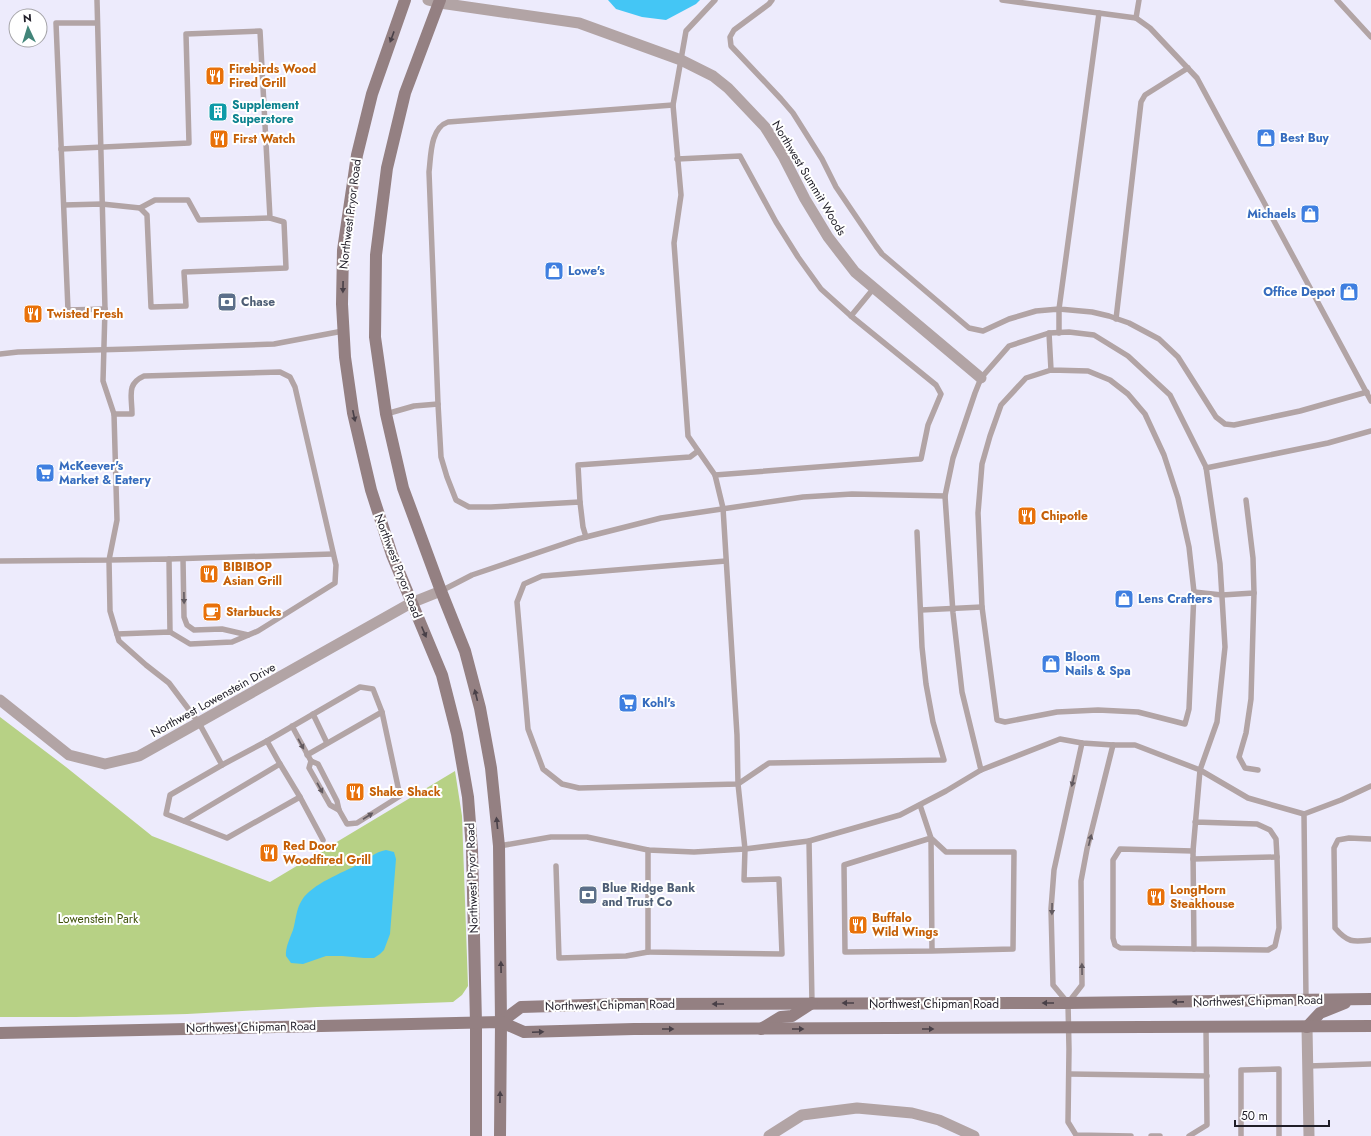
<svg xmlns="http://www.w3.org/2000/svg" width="1371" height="1136" viewBox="0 0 1371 1136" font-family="Jost,sans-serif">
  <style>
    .green { fill: #b7d185 }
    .water { fill: #44c6f5 }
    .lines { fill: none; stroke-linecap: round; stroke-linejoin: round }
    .service { stroke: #b2a4a5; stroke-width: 5.5 }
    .minor { stroke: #b2a4a5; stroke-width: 11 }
    .secondary { stroke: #948082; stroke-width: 12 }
    .oneway { fill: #494048 }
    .oneway2 { fill: #625a60 }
    .labels { text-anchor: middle; stroke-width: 4; stroke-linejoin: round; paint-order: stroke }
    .food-label { font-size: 12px; font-weight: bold; fill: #c56008; stroke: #fff; text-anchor: start }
    .culture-label { font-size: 12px; font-weight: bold; fill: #0d838f; stroke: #fff; text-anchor: start }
    .shop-label { font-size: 12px; font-weight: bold; fill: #366cbe; stroke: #fff; text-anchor: start }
    .street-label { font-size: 12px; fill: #201e28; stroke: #fff }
    .service-label { font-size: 12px; font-weight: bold; fill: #4e5e75; stroke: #fff; text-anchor: start }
    .park-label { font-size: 12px; fill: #41530c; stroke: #fff }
  </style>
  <rect width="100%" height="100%" fill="#edebfc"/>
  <path class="green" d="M0,717L66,767L152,836L270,882L455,771L462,816L468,986L462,995L453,1002L317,1007L187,1014L76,1017H0Z"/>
  <g class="water">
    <path d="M608,0H700L696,4L666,20L642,17L616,9Z"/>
    <path d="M386,850L394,852L396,859L390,934L384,950L380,954L374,958H364L342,956H326L303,964L291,963L286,956C285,948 290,938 293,930C296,920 296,909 302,900C312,884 342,873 359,864C368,859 375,852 386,850Z"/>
  </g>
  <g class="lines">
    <g class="service">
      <path d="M772,0L769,4L734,30L730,37L731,46L781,99L793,113L822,159L836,187L876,246L882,254L969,328L983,331L1009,319L1036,311L1059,309V333"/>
      <path d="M1002,0L1136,18L1150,28L1197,78L1371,401"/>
      <path d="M1337,0L1371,37"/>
      <path d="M1099,13L1059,309L1092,312L1109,316L1129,323L1159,339L1178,357L1216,417L1225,424L1234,425L1300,411L1367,392"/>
      <path d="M1136,18L1139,0"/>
      <path d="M97,23H56L68,310L105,309"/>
      <path d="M61,149L189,143L186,34L260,31L270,218L284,222L286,268L184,272L186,306L151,307L147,215L140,208L102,204L64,205"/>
      <path d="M677,159L740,156L776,222L798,257L821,289L851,316L874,288"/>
      <path d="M140,208L155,200H188L199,220L270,218"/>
      <path d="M1116,319L1141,102L1145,95L1188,68"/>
      <path d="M1049,333L1051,370L1088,371L1110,380L1128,394L1145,414L1164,455L1178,498L1189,547L1194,592L1189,709L1185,724L1138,712L1098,710L1057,712L1005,722L997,720L982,607L978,513L982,464L990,436L1001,405L1026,378L1051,370"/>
      <path d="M0,354L18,352L131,349L274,344L343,331"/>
      <path d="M114,414H132C132,396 126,384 144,376L280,372L290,377L295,387L336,565L335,583L258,631L232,642L190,644L170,632L117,634"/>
      <path d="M386,414L414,406L438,404"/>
      <path d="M1206,468L1328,443L1371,431"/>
      <path d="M715,475L921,459L928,425L941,394L936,385L851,316"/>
      <path d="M580,502L578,465L690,457L698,451"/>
      <path d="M586,537L583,527L580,502L491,507H469L456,500L447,477L441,457L438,404L429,172C431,156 430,128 448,122L673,105"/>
      <path d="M169,559L333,554"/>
      <path d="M183,559L184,617L187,625L194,630L222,629L248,635"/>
      <path d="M0,561L109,560L117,520L114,414L103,381L105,309L97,0"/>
      <path d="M726,561L542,576L524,584L517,602L528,729L543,769L562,784L579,788L738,784L769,763L944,760L933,722L926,684L922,647L917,532"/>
      <path d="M441,591L472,575L578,539L661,518L803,497L852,494L945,496"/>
      <path d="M1194,592L1222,595L1254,593L1253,558L1246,500"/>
      <path d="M1254,593L1251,699L1246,733L1239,757L1245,768L1258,770"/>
      <path d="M921,610L982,607"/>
      <path d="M170,632L169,559L109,560L110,611L119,641L146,665L169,683L199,723L222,765L170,795L166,814L227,838L300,797L280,764L184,821"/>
      <path d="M313,714L327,743"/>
      <path d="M267,741L360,687L373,689L382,712L400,796L357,823L347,824L339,810L337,801L318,764L311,761L292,726"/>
      <path d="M1082,743L1054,870L1051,909L1053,985L1068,1003L1069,1049L1068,1122L1076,1135L1131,1136"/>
      <path d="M307,755L382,712"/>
      <path d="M311,761L309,768L330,805L339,810"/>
      <path d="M222,765L267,741L280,764"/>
      <path d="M981,770L1060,739L1082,743L1113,745H1135L1200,770L1193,851L1194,949L1268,950L1275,946L1279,928L1277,857L1276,839L1270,830L1257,824L1195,822"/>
      <path d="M300,797L323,840"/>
      <path d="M920,805L931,838L932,951L845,952L844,865L931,838L946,852H1014L1013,949L932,951"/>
      <path d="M1371,839L1349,838L1338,840L1334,848L1335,928C1348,943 1353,942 1371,940"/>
      <path d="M809,841L812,1003"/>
      <path d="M499,846L551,837H587L648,850L694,852L745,849L809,841L900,815L946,791L981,770L962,692L953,613L945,496L953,458L975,393L981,378L1009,346L1049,333L1069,332L1094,335L1128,356L1170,395L1206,467L1220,564L1225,647L1217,722L1200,770L1248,798L1304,814"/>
      <path d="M648,850V952L782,954L779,879L744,880L745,849L738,784L737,735L723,508L715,475L688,436L674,243L681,195L673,105L686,31L715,0"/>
      <path d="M1193,851L1120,849L1113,860V938L1115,945L1120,948L1194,949"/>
      <path d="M1193,859L1277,857"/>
      <path d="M556,866L559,958L626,956L648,952"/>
      <path d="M1306,1000L1304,814L1341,800L1371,786"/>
      <path d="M1068,1003L1082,985L1081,881L1087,849L1113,745"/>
      <path d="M1308,1066L1371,1064"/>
      <path d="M1069,1074L1207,1076"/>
      <path d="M1151,1136H1160"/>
      <path d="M1189,1136L1207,1125L1206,1028"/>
      <path d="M1241,1136V1070L1279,1069V1136"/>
    </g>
    <g class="minor">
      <path d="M428,0L440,3L579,23L681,60L713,76L728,88L765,127L783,156L805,199L828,237L855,272L981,378"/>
      <path d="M0,700L69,755L105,764L139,756L411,603L441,591"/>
      <path d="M1307,1027L1309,1136"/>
      <path d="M769,1136L802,1115L857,1108L912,1113L939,1120L974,1136"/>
    </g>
    <g class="secondary">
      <path d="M405,0L372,94L357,155L343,250L342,304L345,357L353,413L371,490L392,555L442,675L457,734L468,797L472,850L476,1023V1136"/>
      <path d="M440,0L405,93L387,168L376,255L375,337L386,414L403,488L441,591L465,651L480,708L491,768L499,846L501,1022L500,1136"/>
      <path d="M501,1022L521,1007L621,1004L1068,1003L1371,999"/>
      <path d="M1307,1027L1320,1013L1345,1003"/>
      <path d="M761,1029L781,1017L792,1016L812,1003"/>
      <path d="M0,1033L501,1022L524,1032L634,1029L1371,1026"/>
    </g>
  </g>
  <defs><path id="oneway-solid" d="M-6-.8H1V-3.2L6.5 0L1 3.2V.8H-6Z"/></defs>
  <g class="oneway">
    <use href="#oneway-solid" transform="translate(392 37) rotate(110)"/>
    <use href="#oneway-solid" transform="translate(343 287) rotate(91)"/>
    <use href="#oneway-solid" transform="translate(354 416) rotate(78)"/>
    <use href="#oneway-solid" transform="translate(424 632) rotate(67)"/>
    <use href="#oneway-solid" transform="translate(476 695) rotate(-104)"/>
    <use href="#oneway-solid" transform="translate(497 823) rotate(-96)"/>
    <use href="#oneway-solid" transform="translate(501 967) rotate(-91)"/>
    <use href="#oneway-solid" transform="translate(1178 1002) rotate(179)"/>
    <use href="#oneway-solid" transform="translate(848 1003) rotate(-180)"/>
    <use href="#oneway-solid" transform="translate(1048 1003) rotate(180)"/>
    <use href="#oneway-solid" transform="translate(718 1004) rotate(180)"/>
    <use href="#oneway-solid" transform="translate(668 1029)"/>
    <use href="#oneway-solid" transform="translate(798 1029)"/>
    <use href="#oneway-solid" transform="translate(928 1029)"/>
    <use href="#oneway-solid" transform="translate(538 1032) rotate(-2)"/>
    <use href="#oneway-solid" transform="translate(500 1097) rotate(-89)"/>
  </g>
  <g class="oneway2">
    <use href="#oneway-solid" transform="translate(184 598) rotate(89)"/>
    <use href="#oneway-solid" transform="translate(301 744) rotate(61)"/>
    <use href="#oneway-solid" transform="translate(1073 781) rotate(103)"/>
    <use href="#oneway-solid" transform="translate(320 788) rotate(61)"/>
    <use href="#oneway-solid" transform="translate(368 816) rotate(-33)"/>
    <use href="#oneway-solid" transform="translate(1090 840) rotate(-76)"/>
    <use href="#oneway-solid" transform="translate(1052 909) rotate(91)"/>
    <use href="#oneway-solid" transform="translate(1082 969) rotate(-91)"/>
  </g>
  <defs>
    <symbol id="restaurant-square" viewBox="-11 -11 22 22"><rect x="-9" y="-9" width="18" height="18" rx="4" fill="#e8710a" stroke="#fff"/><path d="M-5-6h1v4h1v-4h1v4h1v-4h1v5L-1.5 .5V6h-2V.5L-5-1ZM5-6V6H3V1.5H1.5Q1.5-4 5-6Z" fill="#fff"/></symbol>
    <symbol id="building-square" viewBox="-11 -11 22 22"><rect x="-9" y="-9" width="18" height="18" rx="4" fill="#0f9aa8" stroke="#fff"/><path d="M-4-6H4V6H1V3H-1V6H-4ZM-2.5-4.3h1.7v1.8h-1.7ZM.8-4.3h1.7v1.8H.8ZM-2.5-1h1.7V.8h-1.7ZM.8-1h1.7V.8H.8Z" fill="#fff"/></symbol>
    <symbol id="shop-square" viewBox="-11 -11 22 22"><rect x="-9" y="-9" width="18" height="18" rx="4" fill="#3f7fe0" stroke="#fff"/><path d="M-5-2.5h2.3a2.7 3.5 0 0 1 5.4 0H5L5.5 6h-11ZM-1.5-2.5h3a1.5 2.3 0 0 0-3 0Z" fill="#fff"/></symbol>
    <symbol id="bank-square" viewBox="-11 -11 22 22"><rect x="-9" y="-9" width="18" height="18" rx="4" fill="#5c6f8a" stroke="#fff"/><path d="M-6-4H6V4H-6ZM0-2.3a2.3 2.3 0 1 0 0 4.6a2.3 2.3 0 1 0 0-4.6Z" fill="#fff"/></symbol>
    <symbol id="supermarket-square" viewBox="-11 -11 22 22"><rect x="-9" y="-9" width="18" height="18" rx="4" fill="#3f7fe0" stroke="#fff"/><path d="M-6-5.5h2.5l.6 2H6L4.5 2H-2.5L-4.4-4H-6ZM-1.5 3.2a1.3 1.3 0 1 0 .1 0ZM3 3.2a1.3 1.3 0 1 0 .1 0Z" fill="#fff"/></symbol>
    <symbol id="cafe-square" viewBox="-11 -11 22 22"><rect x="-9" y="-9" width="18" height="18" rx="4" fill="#e8710a" stroke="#fff"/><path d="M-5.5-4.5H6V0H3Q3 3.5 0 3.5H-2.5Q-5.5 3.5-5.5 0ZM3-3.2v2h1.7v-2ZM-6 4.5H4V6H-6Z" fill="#fff"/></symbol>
  </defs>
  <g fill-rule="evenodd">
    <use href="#restaurant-square" x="204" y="65" width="22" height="22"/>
    <use href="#building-square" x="207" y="101" width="22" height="22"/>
    <use href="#shop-square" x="1255" y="127" width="22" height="22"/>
    <use href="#restaurant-square" x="208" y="128" width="22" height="22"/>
    <use href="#shop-square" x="1299" y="203" width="22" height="22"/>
    <use href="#shop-square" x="543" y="260" width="22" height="22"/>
    <use href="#shop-square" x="1338" y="281" width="22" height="22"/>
    <use href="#bank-square" x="216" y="291" width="22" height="22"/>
    <use href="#restaurant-square" x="22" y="303" width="22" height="22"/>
    <use href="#supermarket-square" x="34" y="462" width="22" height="22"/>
    <use href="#restaurant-square" x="1016" y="505" width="22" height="22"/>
    <use href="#restaurant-square" x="198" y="563" width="22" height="22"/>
    <use href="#shop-square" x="1113" y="588" width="22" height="22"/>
    <use href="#cafe-square" x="201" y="601" width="22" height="22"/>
    <use href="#shop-square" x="1040" y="653" width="22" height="22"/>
    <use href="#supermarket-square" x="617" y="692" width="22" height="22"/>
    <use href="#restaurant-square" x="344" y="781" width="22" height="22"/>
    <use href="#restaurant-square" x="258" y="842" width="22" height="22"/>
    <use href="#bank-square" x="577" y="884" width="22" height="22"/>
    <use href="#restaurant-square" x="1145" y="886" width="22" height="22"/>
    <use href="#restaurant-square" x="847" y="914" width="22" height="22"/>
  </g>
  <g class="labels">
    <g class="food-label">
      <text x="229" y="73">Firebirds Wood<tspan x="229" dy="14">Fired Grill</tspan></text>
      <text x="233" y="143">First Watch</text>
      <text x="47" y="318">Twisted Fresh</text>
      <text x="1041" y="520">Chipotle</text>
      <text x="223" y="571">BIBIBOP<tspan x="223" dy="14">Asian Grill</tspan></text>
      <text x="226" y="616">Starbucks</text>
      <text x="369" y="796">Shake Shack</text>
      <text x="283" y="850">Red Door<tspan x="283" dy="14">Woodfired Grill</tspan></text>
      <text x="1170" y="894">LongHorn<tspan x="1170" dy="14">Steakhouse</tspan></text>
      <text x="872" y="922">Buffalo<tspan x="872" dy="14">Wild Wings</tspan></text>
    </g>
    <g class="culture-label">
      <text x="232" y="109">Supplement<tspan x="232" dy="14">Superstore</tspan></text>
    </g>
    <g class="shop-label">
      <text x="1280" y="142">Best Buy</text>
      <text x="1296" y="218" text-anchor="end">Michaels</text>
      <text x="568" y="275">Lowe's</text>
      <text x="1335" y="296" text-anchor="end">Office Depot</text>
      <text x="59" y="470">McKeever's<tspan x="59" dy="14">Market &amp; Eatery</tspan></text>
      <text x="1138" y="603">Lens Crafters</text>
      <text x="1065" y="661">Bloom<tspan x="1065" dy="14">Nails &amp; Spa</tspan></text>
      <text x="642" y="707">Kohl's</text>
    </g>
    <g class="street-label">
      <text transform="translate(809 178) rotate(59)" y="4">Northwest Summit Woods</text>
      <text transform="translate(350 214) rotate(-83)" y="4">Northwest Pryor Road</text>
      <text transform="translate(398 566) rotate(69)" y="4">Northwest Pryor Road</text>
      <text transform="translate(213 700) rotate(-29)" y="4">Northwest Lowenstein Drive</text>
      <text transform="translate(472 878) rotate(-92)" y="4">Northwest Pryor Road</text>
      <text transform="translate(1258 1001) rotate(-1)" y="4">Northwest Chipman Road</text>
      <text x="934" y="1008">Northwest Chipman Road</text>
      <text transform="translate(610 1005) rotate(-1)" y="4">Northwest Chipman Road</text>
      <text transform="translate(251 1027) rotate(-1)" y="4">Northwest Chipman Road</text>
    </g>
    <g class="service-label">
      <text x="241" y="306">Chase</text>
      <text x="602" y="892">Blue Ridge Bank<tspan x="602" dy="14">and Trust Co</tspan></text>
    </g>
    <g class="park-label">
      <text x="98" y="923">Lowenstein Park</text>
    </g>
  </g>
  <g transform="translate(28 28) rotate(356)"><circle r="19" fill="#ffffff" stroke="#a6a5a9"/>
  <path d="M0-3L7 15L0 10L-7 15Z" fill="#428579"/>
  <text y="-6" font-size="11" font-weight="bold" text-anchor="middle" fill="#201e28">N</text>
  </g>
  <path d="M1235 1120v6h94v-6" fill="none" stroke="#201e28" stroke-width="2"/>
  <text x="1241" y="1120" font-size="12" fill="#201e28" stroke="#ffffff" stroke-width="3" paint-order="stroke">50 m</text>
</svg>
